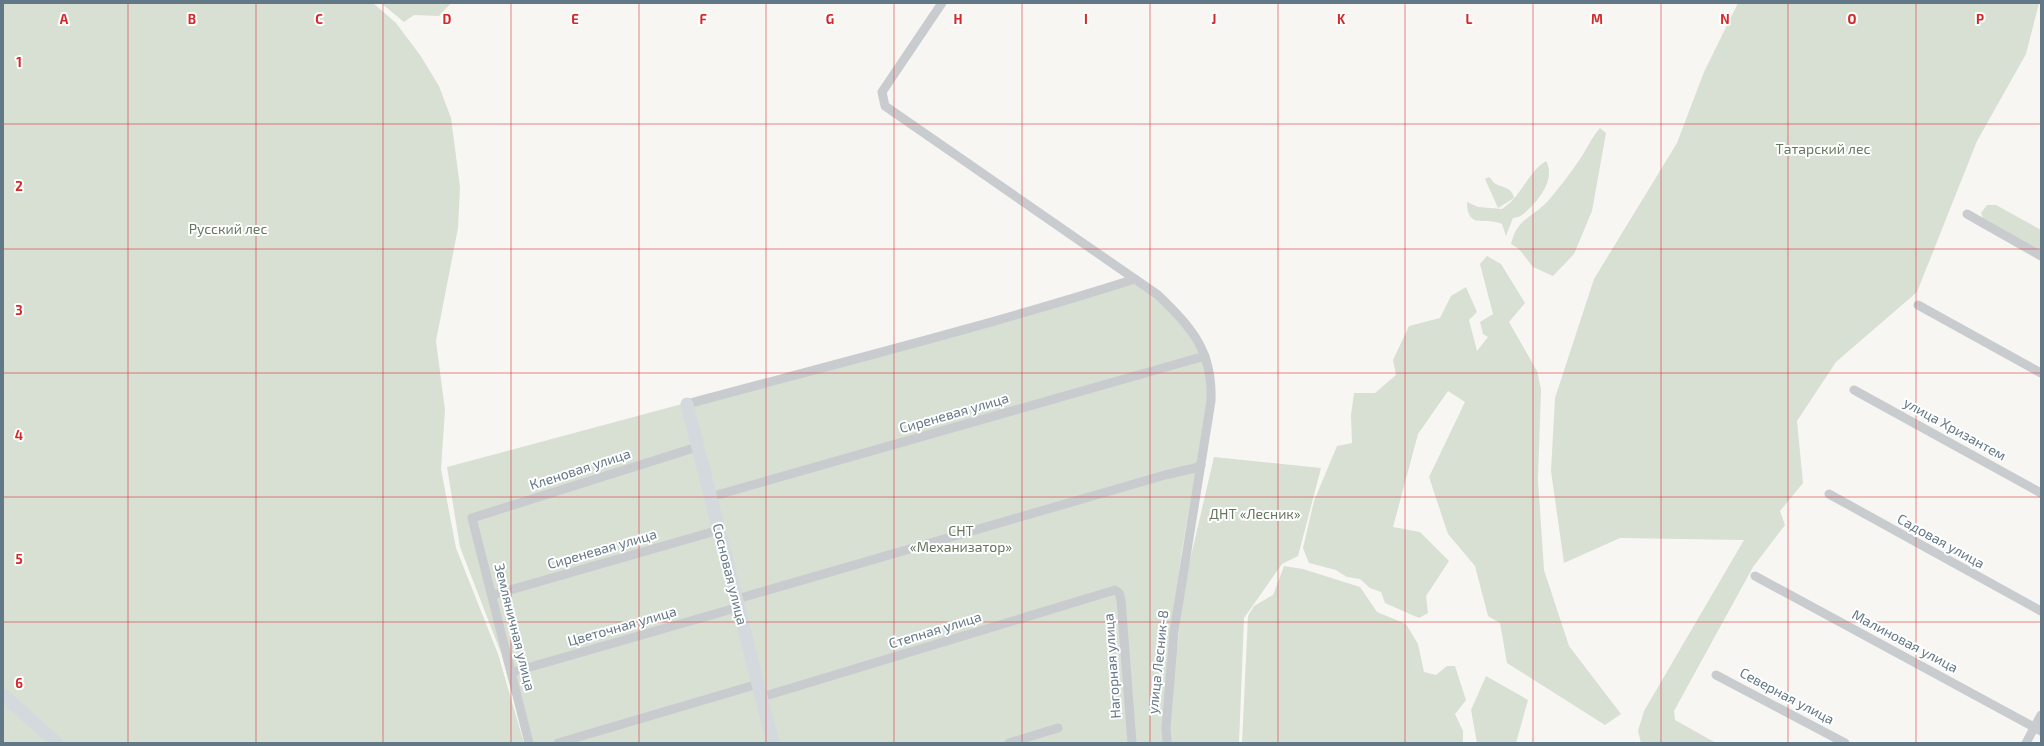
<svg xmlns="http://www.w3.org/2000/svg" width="2044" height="746" viewBox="0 0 2044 746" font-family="'Exo 2',sans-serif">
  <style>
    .green { fill: #d8dfd3 }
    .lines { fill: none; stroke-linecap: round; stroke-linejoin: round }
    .street { stroke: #c9cccf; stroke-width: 9 }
    .secondary { stroke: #d4d9dd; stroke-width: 13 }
    .grid { fill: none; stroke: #d62828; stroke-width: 1; stroke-opacity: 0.55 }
    .labels { text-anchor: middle; stroke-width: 4; stroke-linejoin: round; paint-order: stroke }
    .park-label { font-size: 14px; fill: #65785e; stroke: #fff }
    .street-label { font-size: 14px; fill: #637886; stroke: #fff }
    .grid-label { font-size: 13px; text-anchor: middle; font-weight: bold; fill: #d62828; stroke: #fff; stroke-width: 4; stroke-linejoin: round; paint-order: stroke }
  </style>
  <rect width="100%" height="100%" fill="#f7f6f3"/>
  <g class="green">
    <path d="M3,3H373L396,23L420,55L439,86L451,118L460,187L458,228L436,341L445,410L441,469L456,548L498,654L524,743H3Z"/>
    <path d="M381,3H451L439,16L414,15L404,22Z"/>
    <path d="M1738,3H2039L2026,54L1977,141L1917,292L1836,362L1797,421L1803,483L1780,511L1785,525L1753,567L1674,711L1675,720L1716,743H1641L1638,731L1644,711L1744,540L1620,538L1564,563L1551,471L1555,398L1594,279L1677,143L1704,72Z"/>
    <path d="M1600,128L1606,133L1592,211L1574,254L1553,276L1533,267L1519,249L1511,244C1517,218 1532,218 1548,201C1559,188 1570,174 1580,159C1587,149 1591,138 1600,128Z"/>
    <path d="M1546,161C1557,180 1536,204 1522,215C1520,217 1516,217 1513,218L1506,236L1502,224C1486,216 1467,231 1467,202L1478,207L1502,209C1523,195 1526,174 1546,161Z"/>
    <path d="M1489,177C1492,179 1493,183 1496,184C1503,188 1512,187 1514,198L1498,208L1485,179Z"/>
    <path d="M1987,205H1996L2041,230V251L1984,221L1981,213Z"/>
    <path d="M1487,256L1501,264L1525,303L1509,322L1537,371L1541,389L1538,480L1544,570L1569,646L1621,714L1605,725L1507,663L1500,623L1488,616L1475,566L1448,534L1429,477L1465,402L1448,391L1418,434L1393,527L1420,532L1449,561L1426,596L1428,613L1419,618L1385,603L1381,592L1370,588L1360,579L1347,577L1336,570L1309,563L1303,548L1314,501L1337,446L1352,443L1351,415L1354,393H1375L1396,375L1393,360L1409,326L1440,318L1451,296L1466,287L1477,312L1469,320L1477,351L1488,337L1483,334L1480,322L1493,314L1480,264Z"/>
    <path d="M1134,283L1164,301L1196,342L1206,366L1209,392L1182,551L1168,650L1177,648L1185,582L1214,457L1321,468L1298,556L1282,564L1244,618L1239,743H526L501,653L460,547L447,467Z"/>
    <path d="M1284,566L1303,569L1360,587L1377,612L1406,624L1418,644L1424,672L1436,675L1447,666H1455L1466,700L1455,714L1463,731V743H1242L1248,616L1254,606L1273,595Z"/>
    <path d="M1486,676L1528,700L1516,743H1477L1471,710Z"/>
  </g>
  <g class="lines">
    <g class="street">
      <path d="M942,3L882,92L885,106L1158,295C1192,328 1213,351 1211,401L1174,632L1166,728L1167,743"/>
      <path d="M1967,214L2041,256"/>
      <path d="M1918,305L2041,373"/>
      <path d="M1854,390L2041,493"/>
      <path d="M687,404C836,364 987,326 1135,279"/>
      <path d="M1829,494L2041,611"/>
      <path d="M710,497L1205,356"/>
      <path d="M1755,576L2041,731"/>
      <path d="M493,595L719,530"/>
      <path d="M737,599L1165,475L1195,468L1201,465"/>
      <path d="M513,672L739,607"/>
      <path d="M1716,675L1845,743"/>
      <path d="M762,697L1115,590L1119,593L1121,600L1132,743"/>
      <path d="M529,743L472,518L697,447"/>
      <path d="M558,743L758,684"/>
      <path d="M1009,743L1058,728"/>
      <path d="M2026,743L2041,715"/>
    </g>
    <g class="secondary">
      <path d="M687,404L773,743"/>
      <path d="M3,695L57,743"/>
    </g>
  </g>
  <path class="grid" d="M128,3V743M256,3V743M383,3V743M511,3V743M639,3V743M766,3V743M894,3V743M1022,3V743M1150,3V743M1278,3V743M1405,3V743M1533,3V743M1661,3V743M1788,3V743M1916,3V743M3,124H2041M3,249H2041M3,373H2041M3,497H2041M3,622H2041"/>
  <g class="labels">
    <g class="park-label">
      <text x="1823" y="154">Татарский лес</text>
      <text x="228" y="234">Русский лес</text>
      <text x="1255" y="519">ДНТ «Лесник»</text>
      <text x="961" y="536">СНТ<tspan x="961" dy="16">«Механизатор»</tspan></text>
    </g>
    <g class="street-label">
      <text transform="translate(954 413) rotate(-16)" y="5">Сиреневая улица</text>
      <text transform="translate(1955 429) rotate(29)" y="5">улица Хризантем</text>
      <text transform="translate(580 469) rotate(-18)" y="5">Кленовая улица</text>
      <text transform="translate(1941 541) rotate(29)" y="5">Садовая улица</text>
      <text transform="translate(602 549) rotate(-16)" y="5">Сиреневая улица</text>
      <text transform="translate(730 574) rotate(76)" y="5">Сосновая улица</text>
      <text transform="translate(622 626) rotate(-16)" y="5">Цветочная улица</text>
      <text transform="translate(515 627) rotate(76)" y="5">Земляничная улица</text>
      <text transform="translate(935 630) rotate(-17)" y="5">Степная улица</text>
      <text transform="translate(1905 641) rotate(28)" y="5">Малиновая улица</text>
      <text transform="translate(1158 662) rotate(-84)" y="5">улица Лесник-8</text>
      <text transform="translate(1112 666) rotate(-94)" y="5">Нагорная улица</text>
      <text transform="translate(1787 696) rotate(28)" y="5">Северная улица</text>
    </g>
  </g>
  <g class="grid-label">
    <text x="64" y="24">A</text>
    <text x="192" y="24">B</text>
    <text x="319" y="24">C</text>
    <text x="447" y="24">D</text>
    <text x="575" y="24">E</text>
    <text x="703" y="24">F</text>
    <text x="830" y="24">G</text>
    <text x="958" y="24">H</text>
    <text x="1086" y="24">I</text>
    <text x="1214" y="24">J</text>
    <text x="1341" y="24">K</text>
    <text x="1469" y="24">L</text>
    <text x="1597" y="24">M</text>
    <text x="1725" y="24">N</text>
    <text x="1852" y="24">O</text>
    <text x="1980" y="24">P</text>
    <text x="19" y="67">1</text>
    <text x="19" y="191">2</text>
    <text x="19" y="315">3</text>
    <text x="19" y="440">4</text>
    <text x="19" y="564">5</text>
    <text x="19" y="688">6</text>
  </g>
  <rect width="2044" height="746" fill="none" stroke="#637886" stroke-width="8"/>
</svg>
